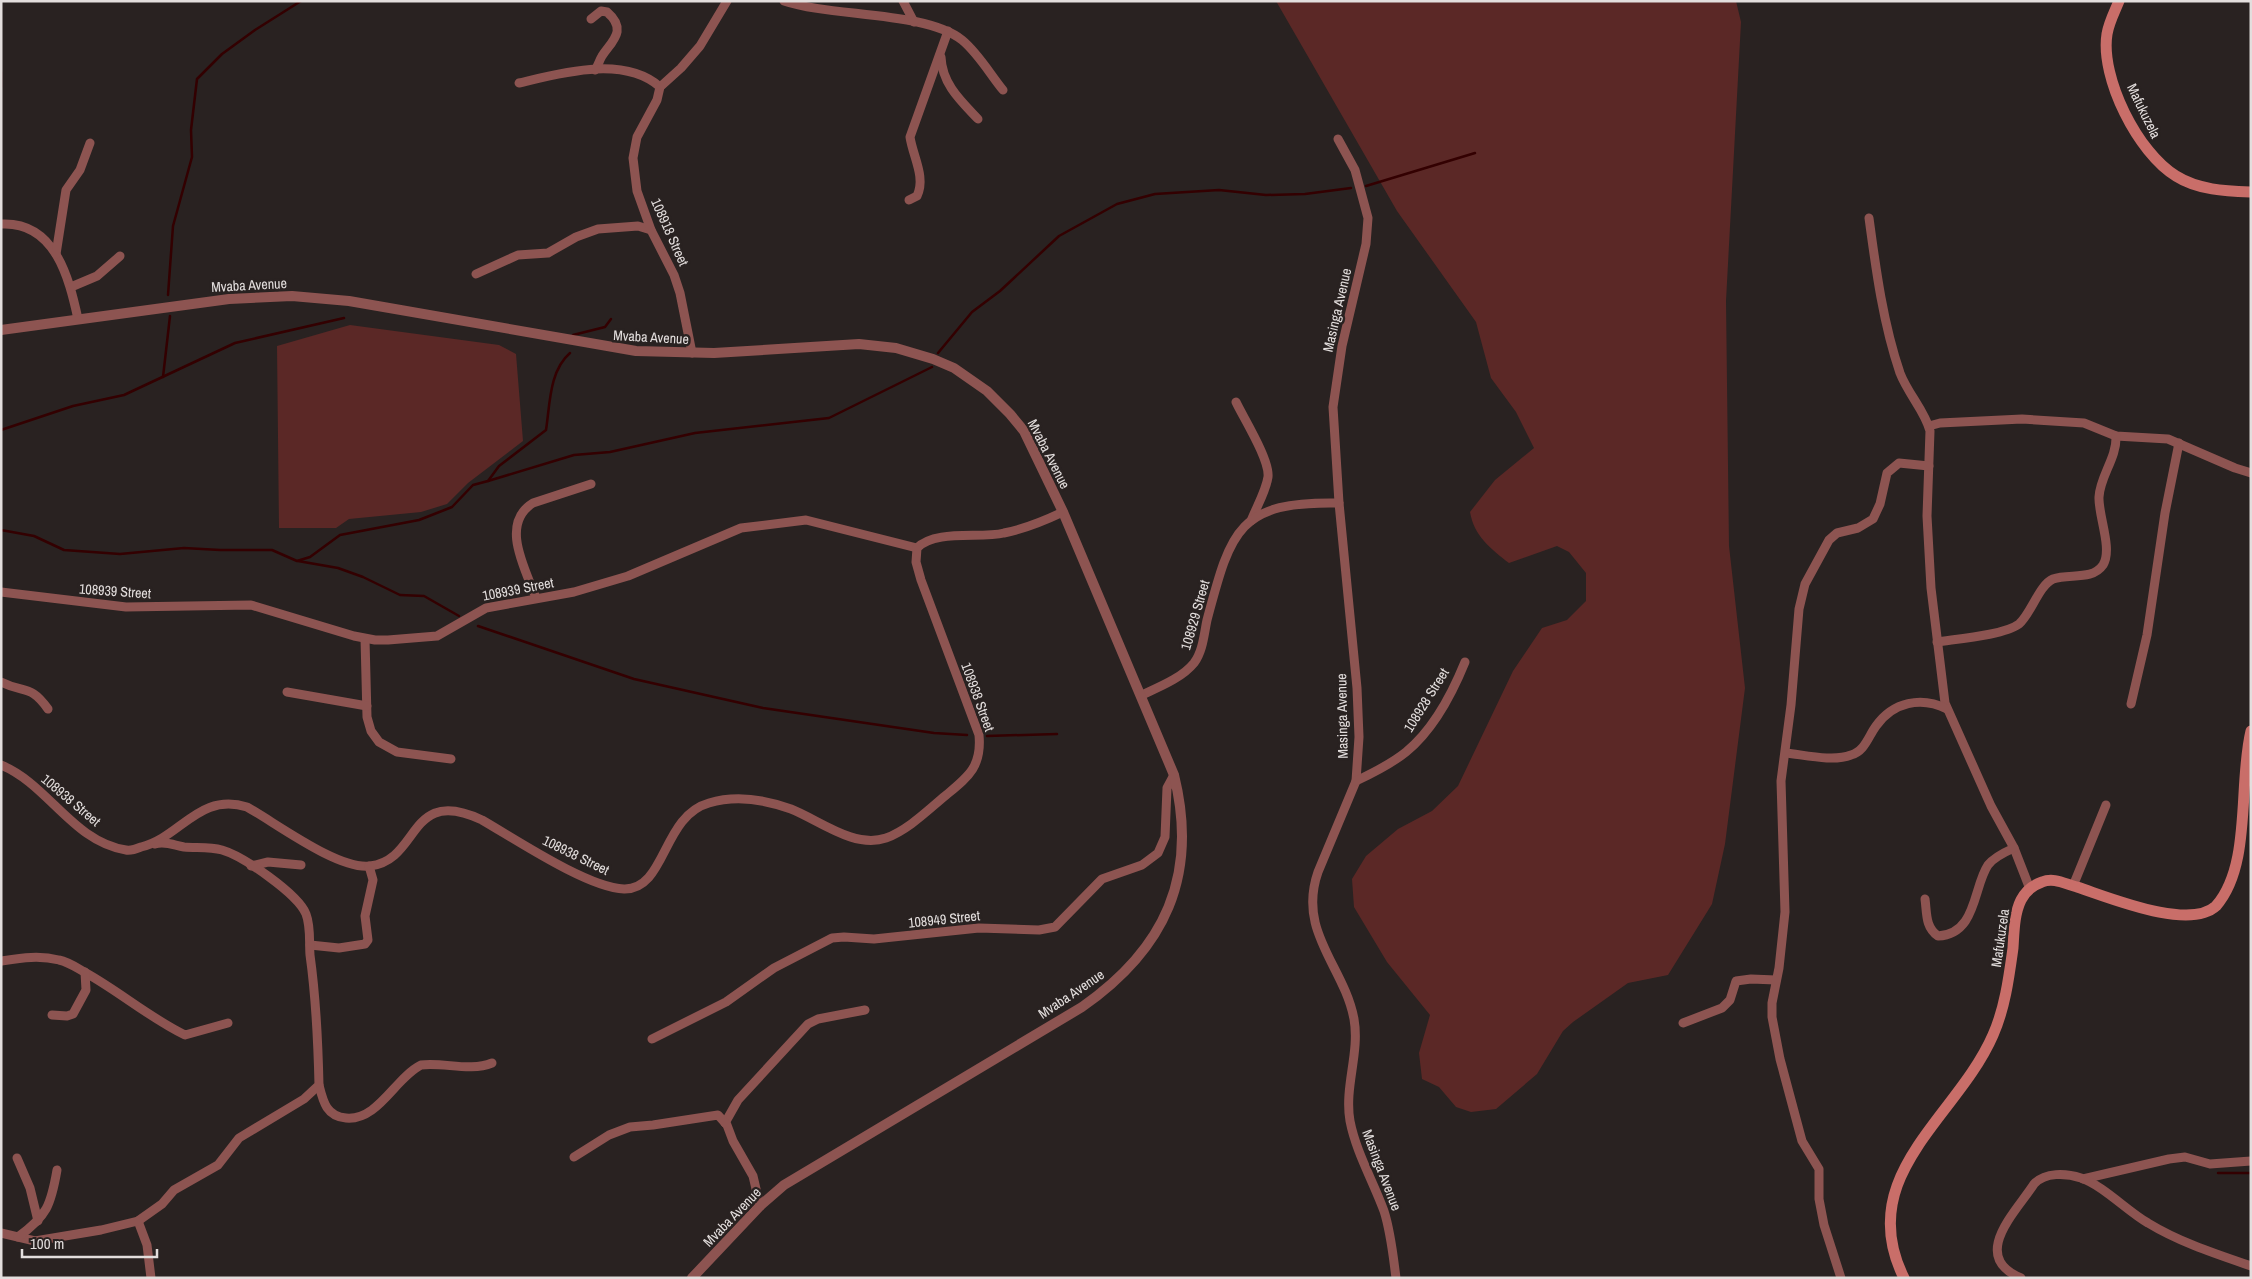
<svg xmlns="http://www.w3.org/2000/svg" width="2252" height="1279" viewBox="0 0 2252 1279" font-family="'Archivo Narrow',sans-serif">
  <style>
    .green { fill: #5b2826 }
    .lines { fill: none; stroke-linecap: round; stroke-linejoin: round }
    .stream { stroke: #330001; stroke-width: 2.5 }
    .minor { stroke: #8d5451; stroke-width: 9 }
    .tertiary { stroke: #8d5451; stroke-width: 10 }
    .secondary { stroke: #c96e69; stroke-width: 11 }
    .labels { text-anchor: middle; stroke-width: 5; stroke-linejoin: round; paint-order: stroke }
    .street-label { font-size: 14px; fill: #e3dedd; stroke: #292221 }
  </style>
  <rect width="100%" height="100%" fill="#292221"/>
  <g class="green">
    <path d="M1276,1H1736L1741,22L1726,301L1729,546L1745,688L1725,844L1712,904L1668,975L1628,983L1573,1022L1563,1031L1537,1074L1496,1109L1471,1112L1456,1107L1439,1087L1422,1079L1419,1053L1430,1015L1387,962L1354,907L1352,879L1366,856L1398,829L1432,811L1458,786L1513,671L1542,628L1567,620L1586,601V573L1569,552L1557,546L1509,563C1491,549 1474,536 1470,512L1495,480L1534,448L1516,412L1491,378L1476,322L1397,211Z"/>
    <path d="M350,325L499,345L516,354L523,441L468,483L447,504L421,512L349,519L336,528H279L277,346Z"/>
  </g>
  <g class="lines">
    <g class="stream">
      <path d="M1,72V87"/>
      <path d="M1366,186L1475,153"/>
      <path d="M168,295L173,226L192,157L191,130L197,79L222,54L255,30L301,1"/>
      <path d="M573,335L605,327L611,319"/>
      <path d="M938,353L972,312L1000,291L1059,236L1117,204L1155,194L1219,190L1266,195L1305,194L1351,188"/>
      <path d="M163,377L170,316"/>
      <path d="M1,430L73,406L124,395L235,343L344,318"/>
      <path d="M488,481L574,455L610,452L695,433L829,418L932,367"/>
      <path d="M1,530L34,536L64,550L120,554L184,548L220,550H272L297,561L310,557L340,535L419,520L452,507L473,485L488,481L499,466L546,430C550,405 549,371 570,353"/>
      <path d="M298,561L338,568L363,577L400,595L424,596L459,616"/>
      <path d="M478,626L634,679L763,708L934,733L967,735"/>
      <path d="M987,736L1057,734"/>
      <path d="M2218,1173H2251"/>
    </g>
    <g class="minor">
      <path d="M784,1C831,17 926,11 962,40C978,53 990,74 1003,90"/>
      <path d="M903,1L914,22"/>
      <path d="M591,19L601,11L607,12C628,30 612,41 602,56C599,61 598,66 595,70"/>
      <path d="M941,57C942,84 961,101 978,119"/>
      <path d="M519,83C561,73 624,55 660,87"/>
      <path d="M1338,139L1355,170L1368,218L1366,244L1342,346L1333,407L1339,503L1357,688L1359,737L1356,781L1318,872C1297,932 1344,966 1354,1019C1360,1053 1344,1087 1350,1121C1356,1152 1373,1181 1384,1211C1391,1233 1393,1255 1396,1278"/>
      <path d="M909,200L917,196C926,177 913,157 910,137L948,31"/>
      <path d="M1869,218C1876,270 1883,323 1900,373C1908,394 1925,411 1930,431L1927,516L1931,588L1945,703L1991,806L2014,848L2030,889"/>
      <path d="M1,224C55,221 69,278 78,319"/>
      <path d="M56,254L66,190L80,170L90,143"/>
      <path d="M476,274L518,255L548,253L576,237L598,229L638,226L651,230"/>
      <path d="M71,287L97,276L120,256"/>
      <path d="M692,353L680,293L674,275L651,230L637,191L633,158L637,137L657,100L660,87L681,68L700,46L727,1"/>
      <path d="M1236,402C1244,419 1270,460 1268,477C1266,491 1256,508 1251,521"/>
      <path d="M1929,426L1940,423L2022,419L2084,423L2116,436L2168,439L2235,468L2251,473"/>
      <path d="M1,592L126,607L251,605L354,636L375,640H388L437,636L486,608L574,592L628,576L741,528L806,520L917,548"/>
      <path d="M536,598C526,570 499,524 533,503L591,484"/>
      <path d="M365,639L367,717L371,731L379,742L397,752L451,759"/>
      <path d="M1937,642C1956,639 2005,635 2019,624C2031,614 2039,585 2053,579C2069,573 2092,581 2103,565C2113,549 2098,515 2099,497C2100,476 2117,458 2116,436"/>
      <path d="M1,682C25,694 30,684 48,709"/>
      <path d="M287,692L367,706"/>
      <path d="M1142,695C1159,687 1182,678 1194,663C1203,651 1204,634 1207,620C1231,530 1238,501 1339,503"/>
      <path d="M2131,704L2147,635L2165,513L2179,443"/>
      <path d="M1786,753C1805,755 1833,762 1851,755C1865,751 1868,737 1876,726C1893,702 1921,696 1947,709"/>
      <path d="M1,765C48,784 73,842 126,850C131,851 136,849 141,847C181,837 199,792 247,807C276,823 338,870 370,866C421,860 407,785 482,820C515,839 588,888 624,889C666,890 662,816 709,803C736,795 766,800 791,809C819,820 854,849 886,838C908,830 928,810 945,796C968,777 982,767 979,735L921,580L916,562L917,548C936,529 980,539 1004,533C1025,529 1044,521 1063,512"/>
      <path d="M1356,781C1373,773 1391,764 1406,752C1433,730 1452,694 1465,662"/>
      <path d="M251,866L268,862L301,865"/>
      <path d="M2073,886L2106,805"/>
      <path d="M1925,899C1927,913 1925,927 1938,936C1977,934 1973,887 1988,865C1994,857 2005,852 2014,848"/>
      <path d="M310,945L339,948L365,944L368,940L365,916L373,880L369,866"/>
      <path d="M1,961C21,958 39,955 59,960C69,962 77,968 86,973C120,992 150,1018 185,1035L228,1023"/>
      <path d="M52,1015L67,1016L73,1014L86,990L85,972"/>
      <path d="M1683,1023L1722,1008L1730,1000L1736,981L1751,979L1776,980"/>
      <path d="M652,1039L726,1002L774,968L832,938L844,937L874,939L979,928L1039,930L1055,927L1102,879L1142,865L1158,853L1165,837L1167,788L1174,775"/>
      <path d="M319,1085C323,1101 326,1116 346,1118C378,1121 395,1078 421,1065C444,1062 470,1072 492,1063"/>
      <path d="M725,1123L738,1100L808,1024L818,1019L865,1010"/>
      <path d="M574,1157L609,1135L630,1127L653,1125L718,1115L727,1125L733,1141L753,1176L760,1206"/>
      <path d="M17,1158L30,1188L38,1221"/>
      <path d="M2083,1179L2169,1159L2185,1157L2210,1164L2251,1161"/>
      <path d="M138,1221L147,1245L151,1278"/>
      <path d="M1,1233L35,1241L101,1230L138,1221L162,1204L174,1190L218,1165L239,1138L304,1099L319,1085C318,1041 316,998 310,955C309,942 311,927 306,914C298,894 243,856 222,850C210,847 197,848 184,847C173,845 165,841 155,844"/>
      <path d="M18,1237C47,1216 51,1205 57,1170"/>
      <path d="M1841,1278L1824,1225L1819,1199V1169L1802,1141L1780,1059L1772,1017V1003L1779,968L1785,912L1781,781L1791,705L1799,609L1805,584L1829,540L1837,533L1858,528L1873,519L1880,504L1887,473L1899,463L1929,466"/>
      <path d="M2021,1278C1969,1256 2016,1212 2034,1184C2045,1172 2066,1173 2081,1178C2104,1186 2127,1211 2148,1223C2179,1242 2216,1254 2251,1266"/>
    </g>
    <path class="tertiary" d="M1,330L229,299L292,296L349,301L636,351L714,353L859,344L896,348L933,359L954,368L987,391L1010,414L1024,431L1063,512L1174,775C1199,876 1165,949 1082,1007L784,1185L761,1205L692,1278"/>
    <g class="secondary">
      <path d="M2119,1C2115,11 2109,22 2107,34C2100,78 2138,153 2176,176C2198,190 2226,191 2251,192"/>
      <path d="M1904,1278C1853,1175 1957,1118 1993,1035C2005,1008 2009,977 2013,948C2014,933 2014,914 2021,900C2025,892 2033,885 2042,882C2054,877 2065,884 2077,887C2108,897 2189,931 2216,906C2252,865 2238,784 2251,731"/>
    </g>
  </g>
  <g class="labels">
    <g class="street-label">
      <text transform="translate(2144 111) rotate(64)" y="5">Mafukuzela</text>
      <text transform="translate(670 232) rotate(66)" y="5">108918 Street</text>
      <text transform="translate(249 285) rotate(-3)" y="5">Mvaba Avenue</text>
      <text transform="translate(1337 310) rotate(-77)" y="5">Masinga Avenue</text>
      <text transform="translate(651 337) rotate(3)" y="5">Mvaba Avenue</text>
      <text transform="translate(1049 454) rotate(63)" y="5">Mvaba Avenue</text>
      <text transform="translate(518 589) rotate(-11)" y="5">108939 Street</text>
      <text transform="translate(115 591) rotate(4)" y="5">108939 Street</text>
      <text transform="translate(1195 615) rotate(-74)" y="5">108929 Street</text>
      <text transform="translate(978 697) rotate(70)" y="5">108938 Street</text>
      <text transform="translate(1426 700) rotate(-58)" y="5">108928 Street</text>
      <text transform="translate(1342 716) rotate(-91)" y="5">Masinga Avenue</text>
      <text transform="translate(71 800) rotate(40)" y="5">108938 Street</text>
      <text transform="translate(576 855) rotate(26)" y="5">108938 Street</text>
      <text transform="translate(944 919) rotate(-6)" y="5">108949 Street</text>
      <text transform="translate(2000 938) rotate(-82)" y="5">Mafukuzela</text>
      <text transform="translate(1071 994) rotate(-34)" y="5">Mvaba Avenue</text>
      <text transform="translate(1382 1170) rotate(69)" y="5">Masinga Avenue</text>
      <text transform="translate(732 1217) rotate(-46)" y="5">Mvaba Avenue</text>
    </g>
  </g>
  <rect width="2252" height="1279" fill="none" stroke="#e3dedd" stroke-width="5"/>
  <path d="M22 1249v8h135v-8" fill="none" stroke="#e3dedd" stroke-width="2.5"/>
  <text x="30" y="1249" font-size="15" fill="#e3dedd" stroke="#292221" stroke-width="4" paint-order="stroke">100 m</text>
</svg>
